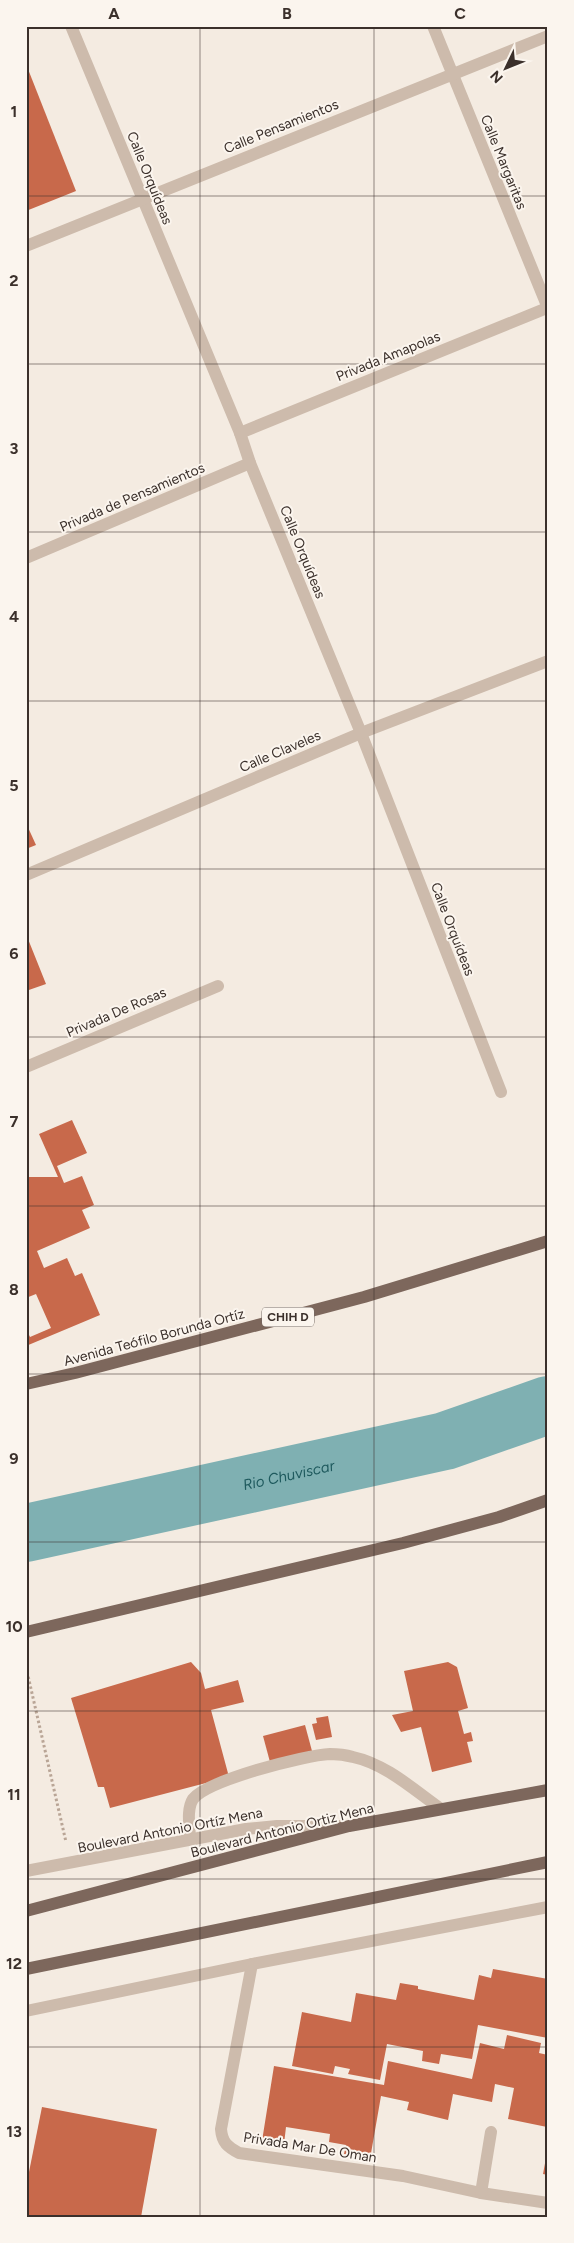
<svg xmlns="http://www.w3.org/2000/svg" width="574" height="2243" viewBox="0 0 574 2243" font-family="Figtree,sans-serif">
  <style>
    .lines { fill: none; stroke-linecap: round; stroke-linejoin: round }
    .river { stroke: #7fb0b2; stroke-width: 58 }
    .building { fill: #c8694b }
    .path { stroke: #b9a596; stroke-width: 3; stroke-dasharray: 2.5 2.5; stroke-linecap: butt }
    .service { stroke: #cdbbac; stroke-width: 12 }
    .minor { stroke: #cdbbac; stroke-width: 12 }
    .tertiary { stroke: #cdbbac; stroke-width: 12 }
    .primary { stroke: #7d675c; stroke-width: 12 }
    .grid { fill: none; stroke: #3b302b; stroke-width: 1; stroke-opacity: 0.55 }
    .labels { text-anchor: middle; stroke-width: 4; stroke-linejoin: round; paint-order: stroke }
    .shield { fill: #fbf5ee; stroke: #756b66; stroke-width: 1 }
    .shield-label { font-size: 12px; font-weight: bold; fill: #3b302b }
    .street-label { font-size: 14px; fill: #3b302b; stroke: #fbf5ee }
    .water-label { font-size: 15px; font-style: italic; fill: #1f5a5e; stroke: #fbf5ee }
    .neatline { fill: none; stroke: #3b302b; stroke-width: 2 }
    .grid-label { font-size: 16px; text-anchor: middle; font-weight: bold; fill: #3b302b }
  </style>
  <rect width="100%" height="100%" fill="#f4ebe1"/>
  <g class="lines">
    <path class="river" id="s1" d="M26,1533L445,1441L548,1405"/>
  </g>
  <g class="building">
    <path d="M26,64L76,191L26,211Z"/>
    <path d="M26,823L36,845L26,849Z"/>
    <path d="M26,934L46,984L26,991Z"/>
    <path d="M72,1120L87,1153L57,1166L64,1183L82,1176L94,1205L82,1210L90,1228L37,1251L44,1268L67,1258L75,1276L82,1273L100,1315L26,1346V1329L30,1337L51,1328L36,1294L26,1298V1194L29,1193H26V1177H58L39,1134Z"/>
    <path d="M191,1662L201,1673L205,1689L238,1680L244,1702L211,1710L229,1777L110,1808L104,1787H98L71,1698Z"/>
    <path d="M448,1662L457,1667L468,1708L458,1711L464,1734L471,1732L473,1741L467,1742L472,1762L432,1772L421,1727L401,1732L392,1715L413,1711L404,1671Z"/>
    <path d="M328,1716L332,1737L316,1740L312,1724L317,1723L316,1718Z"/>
    <path d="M305,1725L312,1751L270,1762L263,1736Z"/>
    <path d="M493,1969L548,1979V2038L478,2025L472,2059L441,2054L439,2064L422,2061L423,2051L387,2044L380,2080L348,2074L350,2069L335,2066L333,2074L292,2066L302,2012L351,2022L356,1993L396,2000L400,1983L418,1986V1989L474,2000L479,1975L491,1978Z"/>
    <path d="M507,2035L541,2043L539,2053L548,2055L547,2127L508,2119L514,2088L495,2084L492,2102L453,2094L448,2120L407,2110L409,2102L381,2096L370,2159L344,2154L346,2145L329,2142L330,2134L286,2127L284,2144L262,2141L274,2066L384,2085L388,2061L472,2079L480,2043L504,2049Z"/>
    <path d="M42,2107L157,2129L141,2217H26V2187Z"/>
    <path d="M547,2153L548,2154V2175L543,2174Z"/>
  </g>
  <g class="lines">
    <path class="path" d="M26,1667L66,1842"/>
    <path class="service" d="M190,1840C190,1828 186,1810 193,1799C208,1780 305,1755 330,1754C337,1754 346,1755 353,1757C386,1764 414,1790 441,1809"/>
    <g class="minor">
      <path d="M71,26L240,433L250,463L361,733L501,1092"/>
      <path d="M433,26L548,308"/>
      <path d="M26,246L548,36"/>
      <path d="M240,433L547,308"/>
      <path d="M26,558L250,463"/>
      <path d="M26,875L361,733L548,661"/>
      <path d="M26,1067L218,986"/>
      <path d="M252,1964L221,2129C222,2143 228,2147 239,2153L403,2176L481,2193L548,2203"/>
      <path d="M481,2193L491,2132"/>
    </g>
    <g class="tertiary">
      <path d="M26,1871L246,1829L277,1826H342"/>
      <path d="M26,2011L252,1964L548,1907"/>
    </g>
    <g class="primary">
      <path d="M26,1384L75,1373L364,1297L548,1241"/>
      <path d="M26,1632L403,1543L499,1517L548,1500"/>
      <path d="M26,1911L349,1826L548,1790"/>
      <path d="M26,1969L548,1862"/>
    </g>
  </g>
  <path class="grid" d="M200,26V2217M374,26V2217M26,196H548M26,364H548M26,532H548M26,701H548M26,869H548M26,1037H548M26,1206H548M26,1374H548M26,1542H548M26,1711H548M26,1879H548M26,2047H548"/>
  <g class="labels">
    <rect class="shield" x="262" y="1307.5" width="52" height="19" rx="4"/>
    <g class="shield-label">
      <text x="288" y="1321">CHIH D</text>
    </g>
    <g class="street-label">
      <text transform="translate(281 126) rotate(-22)" y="5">Calle Pensamientos</text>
      <text transform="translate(504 162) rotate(68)" y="5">Calle Margaritas</text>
      <text transform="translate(150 178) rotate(68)" y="5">Calle Orquídeas</text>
      <text transform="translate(388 356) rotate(-22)" y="5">Privada Amapolas</text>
      <text transform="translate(132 497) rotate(-23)" y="5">Privada de Pensamientos</text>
      <text transform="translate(303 552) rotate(68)" y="5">Calle Orquídeas</text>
      <text transform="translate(280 751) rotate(-23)" y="5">Calle Claveles</text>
      <text transform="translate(453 929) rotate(69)" y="5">Calle Orquídeas</text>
      <text transform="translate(116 1012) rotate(-23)" y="5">Privada De Rosas</text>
      <text transform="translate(154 1337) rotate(-15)" y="5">Avenida Teófilo Borunda Ortíz</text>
      <text transform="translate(170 1830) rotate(-11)" y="5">Boulevard Antonio Ortíz Mena</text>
      <text transform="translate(282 1830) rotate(-14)" y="5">Boulevard Antonio Ortiz Mena</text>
      <text transform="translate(310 2147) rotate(9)" y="5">Privada Mar De Oman</text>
    </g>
    <g class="water-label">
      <text dy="5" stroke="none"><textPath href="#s1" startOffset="269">Rio Chuviscar</textPath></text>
    </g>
  </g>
  <rect width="574" height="2243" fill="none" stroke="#fbf5ee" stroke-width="55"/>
  <g transform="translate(506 68) rotate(227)" stroke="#fbf5ee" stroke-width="4" paint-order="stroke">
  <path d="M0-4L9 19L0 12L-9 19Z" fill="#3b302b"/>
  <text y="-8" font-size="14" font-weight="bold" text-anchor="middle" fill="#3b302b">N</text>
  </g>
  <rect x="28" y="28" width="518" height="2188" class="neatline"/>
  <g class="grid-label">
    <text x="114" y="19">A</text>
    <text x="287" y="19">B</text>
    <text x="460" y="19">C</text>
    <text x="14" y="117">1</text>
    <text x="14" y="286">2</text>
    <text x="14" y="454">3</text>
    <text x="14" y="622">4</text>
    <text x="14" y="791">5</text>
    <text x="14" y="959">6</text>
    <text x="14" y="1127">7</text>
    <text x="14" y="1295">8</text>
    <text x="14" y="1464">9</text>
    <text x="14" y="1632">10</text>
    <text x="14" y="1800">11</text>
    <text x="14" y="1969">12</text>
    <text x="14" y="2137">13</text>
  </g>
</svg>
